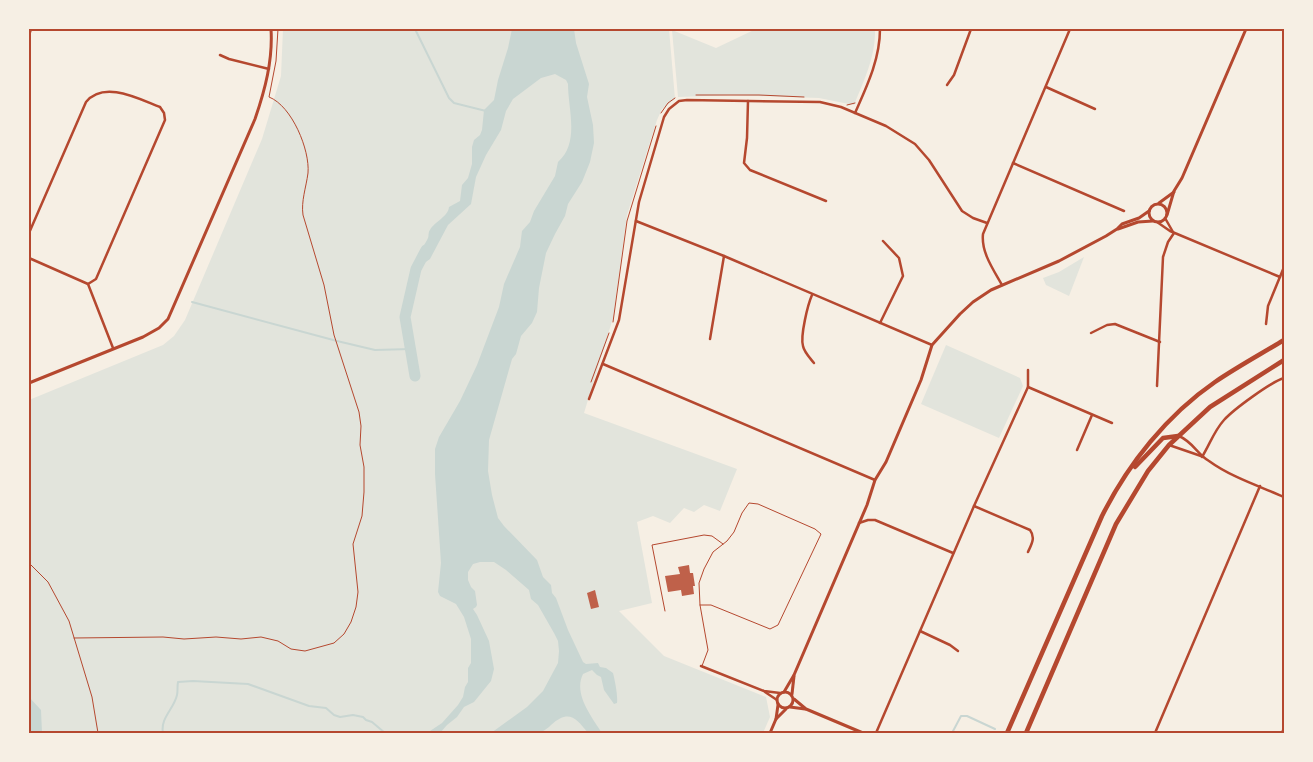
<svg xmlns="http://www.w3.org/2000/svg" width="1313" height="762" viewBox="0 0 1313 762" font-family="Rubik,sans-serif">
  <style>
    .green { fill: #e2e4dc }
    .water { fill: #c9d6d2 }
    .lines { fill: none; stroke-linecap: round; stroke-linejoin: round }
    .stream { stroke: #c9d6d2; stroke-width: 2 }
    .river { stroke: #c9d6d2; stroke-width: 11 }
    .building { fill: #bf614a }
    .path { stroke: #b5482f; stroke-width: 1 }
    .service { stroke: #b5482f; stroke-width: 1 }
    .minor { stroke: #b5482f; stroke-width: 2.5 }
    .tertiary { stroke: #b5482f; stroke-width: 3 }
    .trunk { stroke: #b5482f; stroke-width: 4.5 }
    .neatline { fill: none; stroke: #b5482f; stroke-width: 2 }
  </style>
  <rect width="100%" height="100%" fill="#f6efe4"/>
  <g class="green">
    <path d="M283,29H669L675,99L662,109L657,120L627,215L613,318L584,413L737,469L720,511L704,505L694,512L684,508L670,523L653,516L637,522L652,603L619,611L664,656L766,697L770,717L763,733H29V400L163,345L174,336L185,320L262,139L281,76Z"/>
    <path d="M756,29H875C876,56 864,80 854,105L819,98L731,95L678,97L672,30L716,48Z"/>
    <path d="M1084,257L1069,296L1046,285L1043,278L1059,272Z"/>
    <path d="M946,345L1020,378L1023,386L999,438L921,404Z"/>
  </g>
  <g class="water">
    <path d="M512,29H574L576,43L589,84L587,97L593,125L594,143L590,162L582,182L568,204L565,216L555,234L546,253L539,288L537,312L532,323L521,336L516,354L512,359L489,440L488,471L492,495L498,518L504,526L537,560L543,577L551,585L552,593L556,598L568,630L583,662L586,664L598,663L600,667L606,668L613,673C615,681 618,696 617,703L614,704L604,690L601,677L597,675L592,670L583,674C573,694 592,717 602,733H588C576,718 569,709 551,725C548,728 543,732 538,733C529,736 502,733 491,733L527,707L543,691L558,663L559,651L558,641L554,633L538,605L531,599L529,590L506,570L494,562H480L473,564L468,572V580L471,587L475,591L477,605L476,607L473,609L477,615L489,641L494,669L491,681L474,702L464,707L457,717L447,725L440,733H427L442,723L458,705L463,697L465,687L468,682V668L471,663V639L464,617L456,604L440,596L438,592L441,563L435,474V449L439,437L460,401L477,365L499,307L504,284L520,247L522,231L530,222L534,211L555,176L558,162C580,143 568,109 568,84L566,80L555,74L541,78L513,99L506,111L501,130L486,155L476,177L471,204L448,225L430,259L423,264L419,263C417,252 424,247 428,238C429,236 428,232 430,230C435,221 448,217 449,207L460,201L462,185L468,178L472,164V147L474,140L480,135L482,130L484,110L494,100L498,80L508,48Z"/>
    <path d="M29,697L41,710L42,733H29Z"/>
  </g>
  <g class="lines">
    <g class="stream">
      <path d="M415,29L449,98L454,103L486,111"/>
      <path d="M192,302L337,341L375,350L411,349"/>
      <path d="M163,733C160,718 174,709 177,695C178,691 177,687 178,682L193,681L248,684L309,706L326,708L334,715L340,717L353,715L363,717L366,720L372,722L385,733"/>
      <path d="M952,733L961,716H967L995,729"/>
    </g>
    <path class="river" d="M415,376L405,317L416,269L426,250"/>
  </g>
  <g class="building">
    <path d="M689,565L690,573H693L695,586H693L694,594L682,596L681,590L668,592L665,576L680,574L678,567Z"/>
    <path d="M595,590L599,607L591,609L587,593Z"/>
  </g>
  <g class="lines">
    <g class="path">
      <path d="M696,95H759L804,97"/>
      <path d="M847,105L855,103"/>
      <path d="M661,113L668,103L675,98"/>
      <path d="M613,322L627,221L656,126"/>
      <path d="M591,382L609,333"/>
      <path d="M29,563L48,582L69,621L92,697L98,733"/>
      <path d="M74,638L163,637L184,639L216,637L241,639L261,637L278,641L291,649L305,651L334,643L344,634L351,622L356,607L358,592L353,544L362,516L364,492V467L360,445L361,426L359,412L334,335L324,285L303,215C301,201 306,188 308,173C310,150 292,106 269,97L276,61L278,29"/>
    </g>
    <g class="service">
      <path d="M700,605H711L770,629L778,625L821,534L815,529L758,504L749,503L742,513L734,532L727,541L713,552L704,569L699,583L700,605L708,650L702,666"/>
      <path d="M665,611L652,545L704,535L712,536L723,544"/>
    </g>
    <g class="minor">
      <path d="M29,35L31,29"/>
      <path d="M220,55L229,59L269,69"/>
      <path d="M947,85L954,75L971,29"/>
      <path d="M1046,87L1095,109"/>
      <path d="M748,101L747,138L744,163L750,170L826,201"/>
      <path d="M855,113C867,86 880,59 880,29"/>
      <path d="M1013,163L1124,211"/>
      <path d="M1165,218L1173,232"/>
      <path d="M636,221L724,256L932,345"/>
      <path d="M1157,222L1170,231L1280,277"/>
      <path d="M29,233L86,102C104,80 139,99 160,107L164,113L165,120L96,279L88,284"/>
      <path d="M29,258L88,284L113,348"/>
      <path d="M1002,285C993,269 981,252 983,234L1070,29"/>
      <path d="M812,295C808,304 800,336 803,346C804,352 810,358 814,363"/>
      <path d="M880,323L903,276L899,258L883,241"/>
      <path d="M1266,324L1268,306L1284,267"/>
      <path d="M1091,333L1107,325L1115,324L1160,342"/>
      <path d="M710,339L724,256"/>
      <path d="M603,364L875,480"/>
      <path d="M1157,386L1163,257L1168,242L1174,233"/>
      <path d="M1028,387L1112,423"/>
      <path d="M589,399L619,320L639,202L664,117L669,109L679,101L687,100L820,102L841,107L886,126L915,144L929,160L962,211L973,218L987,223"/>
      <path d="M1179,436C1193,442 1197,454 1209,461C1231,477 1259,486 1284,497"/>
      <path d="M1169,445L1201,456"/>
      <path d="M1077,450L1092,415"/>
      <path d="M1202,457C1210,444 1214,431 1224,420C1234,409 1271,382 1284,378"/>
      <path d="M974,506L1030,530C1036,538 1031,545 1028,552"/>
      <path d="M859,523L868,520H875L953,553"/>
      <path d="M920,631L950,645L958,651"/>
      <path d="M701,666L764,691L780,693"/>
      <path d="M765,692L777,700"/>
      <path d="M876,733L974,506L1028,387V370"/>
      <path d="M1155,733L1260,486"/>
      <path d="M1282,733L1284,728"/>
    </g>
    <g class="tertiary">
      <path d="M1159,203L1174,192"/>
      <circle cx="1158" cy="213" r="9"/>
      <path d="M1167,215L1174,191L1182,178L1246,29"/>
      <path d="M1118,229L1138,222L1153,221"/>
      <path d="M29,383L143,337L159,328L168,319L255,119C265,90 273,60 271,29"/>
      <circle cx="785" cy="700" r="8"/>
      <path d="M784,692L794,675L867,505L875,480L886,462L921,380L932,345L960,314L973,302L991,290L1059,261L1106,236L1117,229L1122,224L1139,218L1149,211"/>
      <path d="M792,694L794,676"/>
      <path d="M794,699L806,709L863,733"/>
      <path d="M790,707L805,709"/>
      <path d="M776,719L778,705"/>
      <path d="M770,733L776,719L786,709"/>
    </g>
    <g class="trunk">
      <path d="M1135,467L1163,438L1178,436"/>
      <path d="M1007,733L1102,516C1128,464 1167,415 1215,382C1237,367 1261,354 1284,340"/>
      <path d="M1026,733L1116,524L1148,471L1169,445L1210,407L1284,360"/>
    </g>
  </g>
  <rect width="1313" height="762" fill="none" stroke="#f6efe4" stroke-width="60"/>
  <rect x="30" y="30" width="1253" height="702" class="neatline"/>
</svg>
